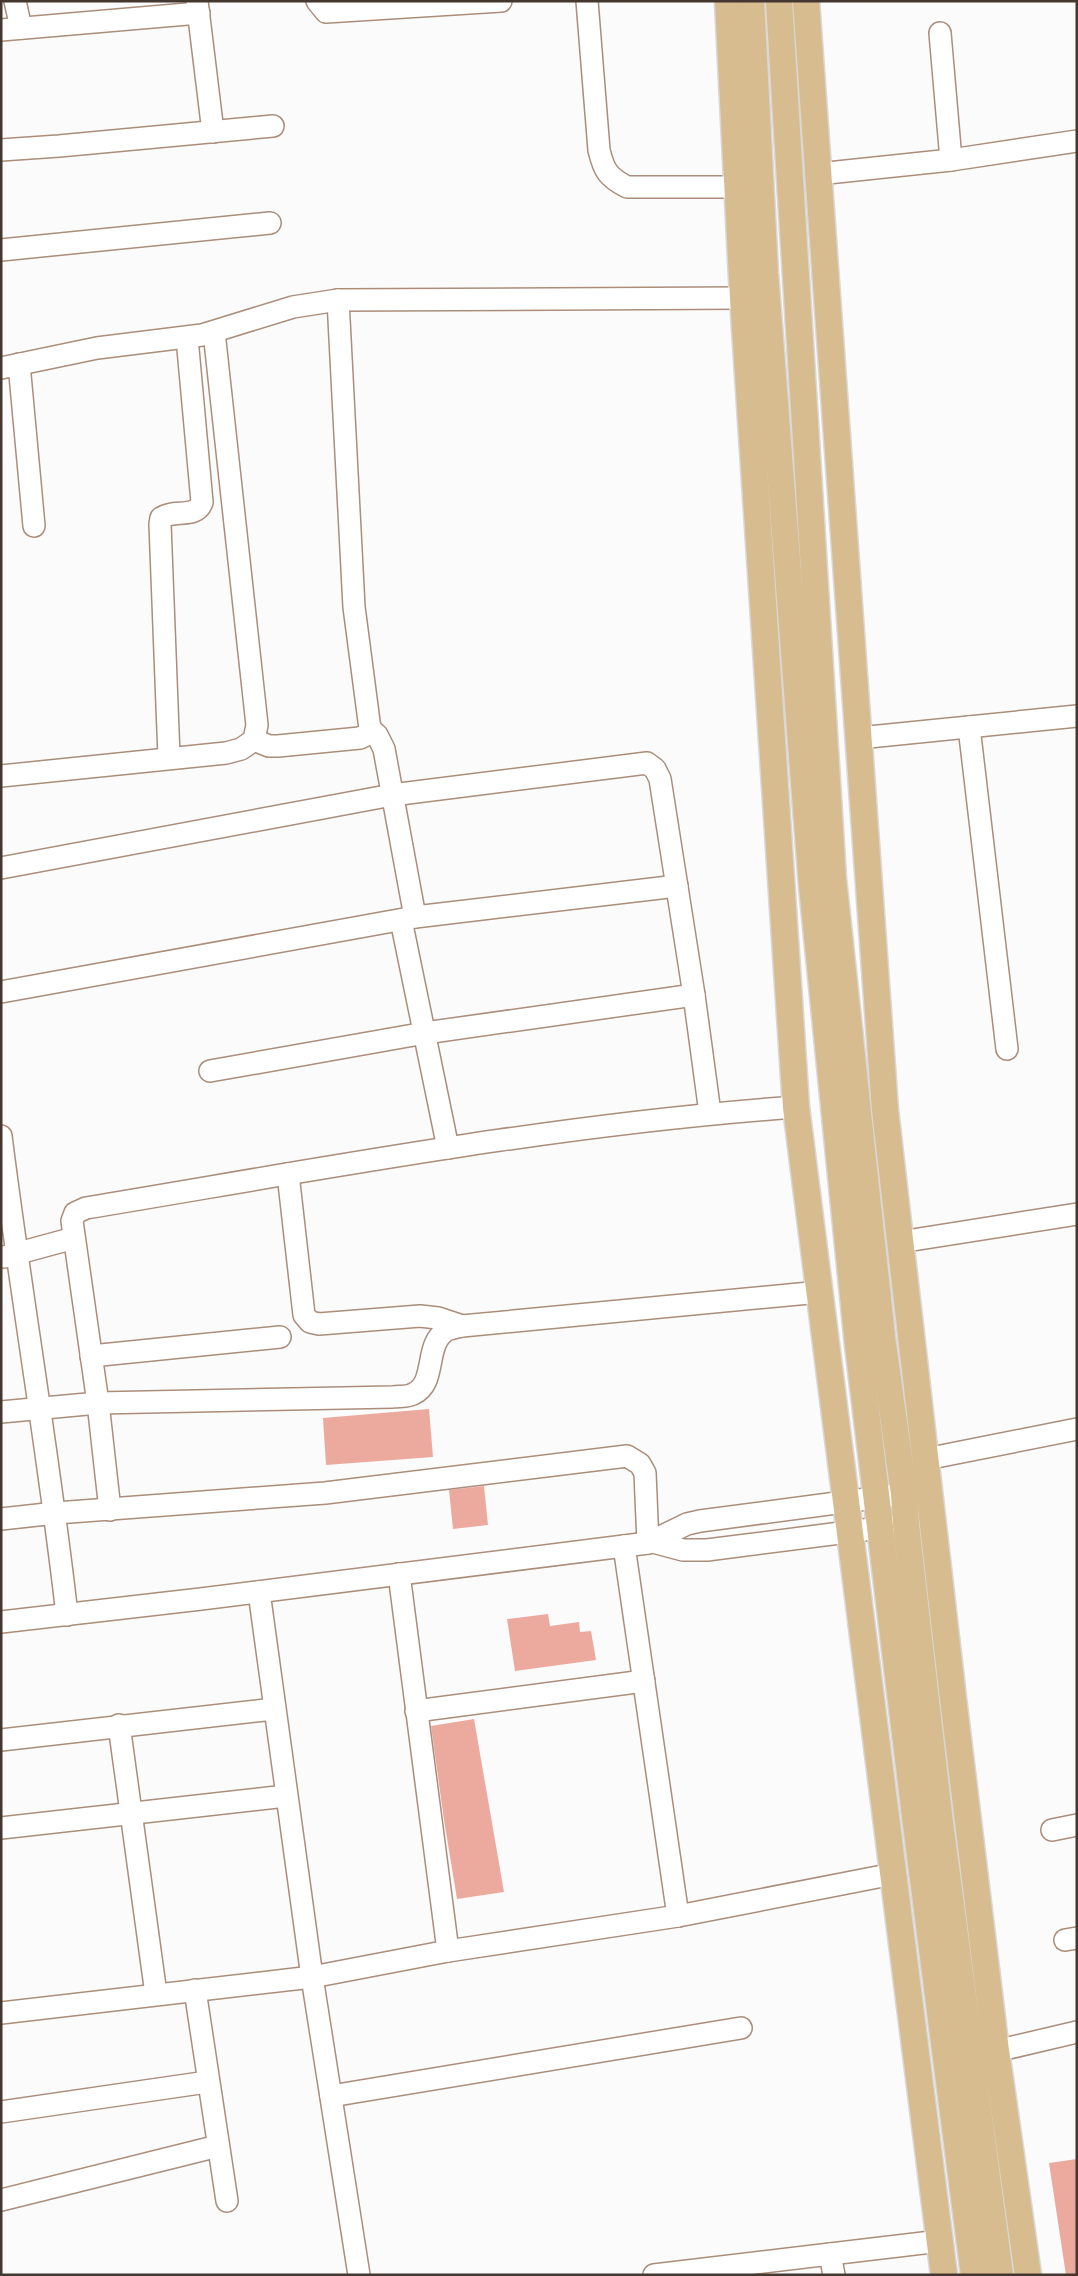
<svg xmlns="http://www.w3.org/2000/svg" width="1078" height="2276" viewBox="0 0 1078 2276" font-family="'Noto Sans',sans-serif">
  <style>
    .building { fill: #ecaa9f }
    .lines { fill: none; stroke-linecap: round; stroke-linejoin: round }
    .minor-casing { stroke: #ab8d7a; stroke-width: 24 }
    .major-casing { stroke: #dad7d5; stroke-width: 29 }
    .minor { stroke: #fff; stroke-width: 21 }
    .major { stroke: #d6bc8e; stroke-width: 26 }
  </style>
  <rect width="100%" height="100%" fill="#fbfbfb"/>
  <g class="building">
    <path d="M429,1409L433,1457L326,1465L323,1418Z"/>
    <path d="M484,1486L488,1525L453,1529L449,1490Z"/>
    <path d="M548,1614L550,1626L579,1622L580,1632L591,1631L596,1660L515,1671L507,1619Z"/>
    <path d="M474,1719L504,1892L457,1899L444,1820L431,1726Z"/>
    <path d="M1077,2159V2275H1066L1049,2163Z"/>
  </g>
  <g class="lines">
    <defs>
      <g id="minor">
        <path d="M15,1L21,28"/>
        <path d="M197,1L213,132"/>
        <path d="M317,1L326,12L501,1"/>
        <path d="M587,1L599,150C604,171 608,177 627,187H739L753,185"/>
        <path d="M1,30L199,13"/>
        <path d="M940,33L951,160"/>
        <path d="M1,150L59,146L273,126"/>
        <path d="M818,174L951,160L1077,141"/>
        <path d="M1,250L270,223"/>
        <path d="M19,364L34,526"/>
        <path d="M1,368L97,348L202,335L293,307L338,300L743,298"/>
        <path d="M969,727L1007,1049"/>
        <path d="M370,729L377,735L384,749L415,917"/>
        <path d="M859,738L1077,716"/>
        <path d="M254,740L269,746H278L360,738L366,735L370,729L354,607L338,300"/>
        <path d="M169,757L160,524L161,518C173,509 197,519 202,502L187,338"/>
        <path d="M1,776L226,753L241,749L254,740L257,725L214,332"/>
        <path d="M1,868L392,795L647,763L655,769L660,779L694,995L710,1113"/>
        <path d="M401,920L448,1148"/>
        <path d="M1,992L415,917L677,886"/>
        <path d="M210,1071L425,1033L694,995"/>
        <path d="M1,1136C21,1296 49,1455 67,1615"/>
        <path d="M288,1174L304,1315L310,1322L319,1324L420,1316L438,1318L462,1326"/>
        <path d="M900,1242L1077,1214"/>
        <path d="M4,1257L74,1238"/>
        <path d="M91,1356L280,1337"/>
        <path d="M1,1412L98,1403L393,1397C399,1396 408,1397 413,1394C438,1383 423,1344 447,1330C451,1328 457,1327 462,1326L820,1292"/>
        <path d="M926,1459L1077,1429"/>
        <path d="M110,1510L98,1403L72,1221L75,1213L86,1208C321,1169 557,1124 796,1107"/>
        <path d="M1,1519L56,1513L325,1493L627,1456L640,1464L645,1473L648,1543"/>
        <path d="M653,1542L683,1550H707L895,1526"/>
        <path d="M624,1546L678,1916"/>
        <path d="M399,1574L448,1951"/>
        <path d="M259,1592L312,1977L359,2275"/>
        <path d="M1,1622L201,1599L648,1543L687,1524L700,1521L919,1492"/>
        <path d="M416,1711L644,1681"/>
        <path d="M119,1725L156,1994"/>
        <path d="M1,1740L274,1709"/>
        <path d="M1,1828L286,1796"/>
        <path d="M1052,1830L1077,1825"/>
        <path d="M1065,1940L1077,1938"/>
        <path d="M195,1990L227,2201"/>
        <path d="M1,2013L312,1977L448,1951L678,1916L893,1874"/>
        <path d="M996,2051L1077,2032"/>
        <path d="M331,2096L741,2028"/>
        <path d="M1,2112L207,2082"/>
        <path d="M1,2200L218,2146"/>
        <path d="M830,2254L834,2275"/>
        <path d="M654,2275L940,2241"/>
      </g>
      <g id="major">
        <path d="M728,1L743,298L796,1107L944,2275"/>
        <path d="M751,1L765,273L812,886L858,1345L916,1824L974,2275"/>
        <path d="M779,1L833,879L882,1337L904,1494L906,1525L939,1815L1000,2275"/>
        <path d="M806,1L885,1110L953,1698L996,2051L1028,2275"/>
      </g>
    </defs>
    <use href="#minor" class="minor-casing"/>
    <use href="#major" class="major-casing"/>
    <use href="#minor" class="minor"/>
    <use href="#major" class="major"/>
  </g>
  <rect width="1078" height="2276" fill="none" stroke="#44372f" stroke-width="5"/>
</svg>
